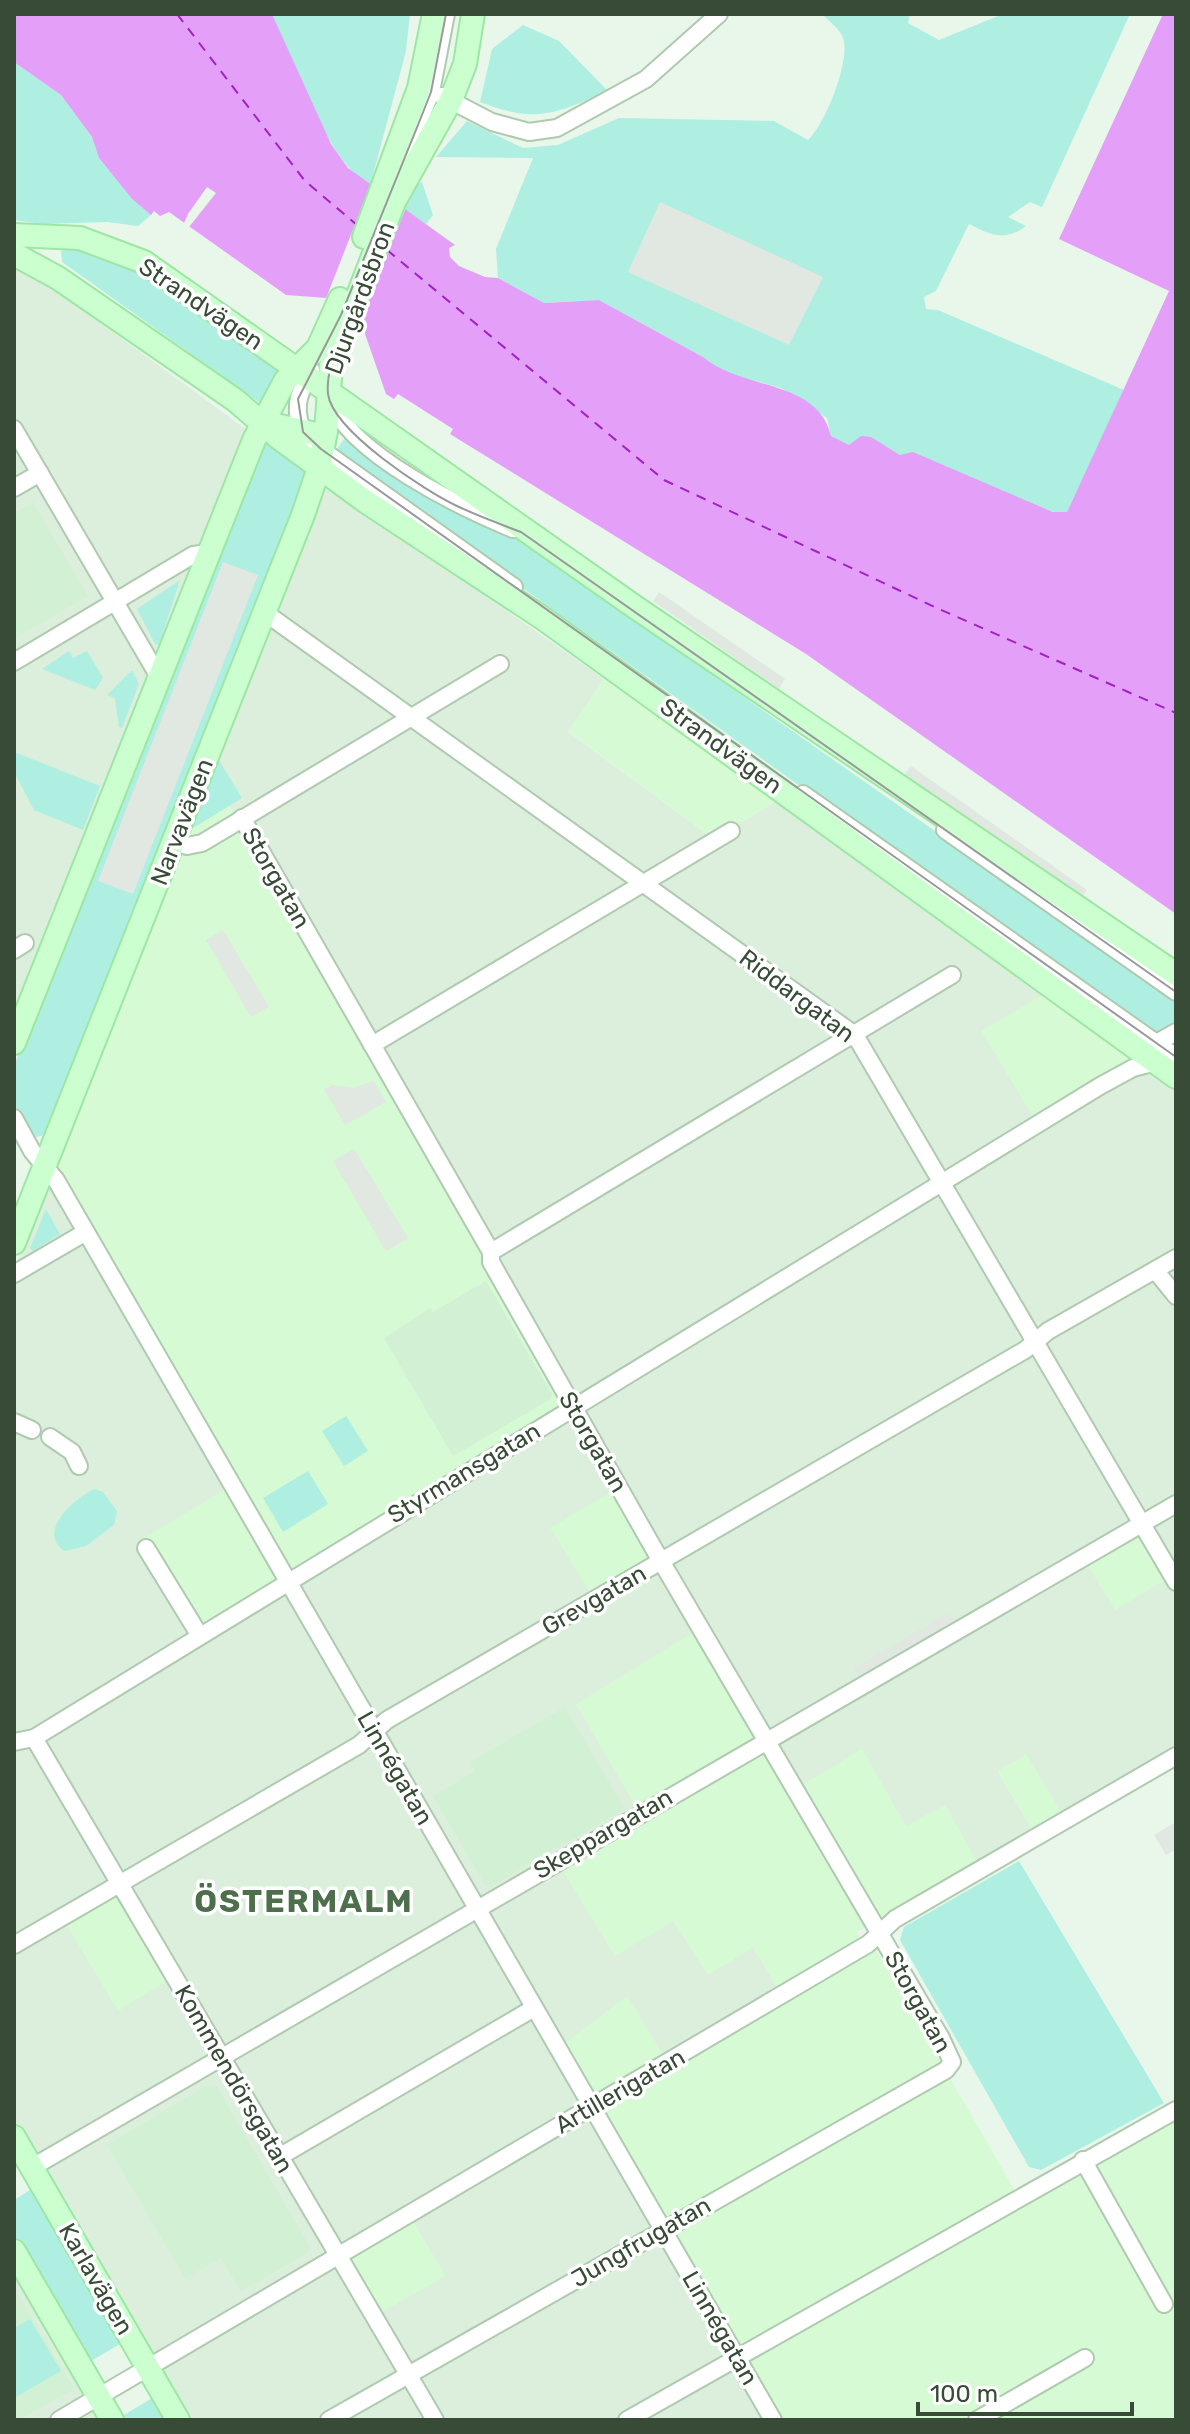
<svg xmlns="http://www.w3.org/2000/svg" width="1190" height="2434" viewBox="0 0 1190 2434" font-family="Rubik,sans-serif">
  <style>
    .residential { fill: #dbefdc }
    .commercial { fill: #d6fad3 }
    .education { fill: #d2f1d4 }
    .green { fill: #aeefe2 }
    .parking { fill: #e1e7e1 }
    .water { fill: #e4a0f9 }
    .pier { fill: #e9f6ea }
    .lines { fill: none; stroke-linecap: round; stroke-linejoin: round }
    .ferry { stroke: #a022c5; stroke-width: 2; stroke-dasharray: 10 8; stroke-linecap: butt }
    .street-casing { stroke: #b0c9b1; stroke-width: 20 }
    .secondary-casing { stroke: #9ce7a3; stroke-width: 26 }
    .street { stroke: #fff; stroke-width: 16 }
    .secondary { stroke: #cbffd0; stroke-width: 22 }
    .tram { stroke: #999; stroke-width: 2 }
    .labels { text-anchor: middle; stroke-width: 7; stroke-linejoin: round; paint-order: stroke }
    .street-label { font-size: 24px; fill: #374b36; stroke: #fff }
    .district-label { font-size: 32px; font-weight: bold; letter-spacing: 2px; fill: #4e6f4c; stroke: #fff }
  </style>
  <rect width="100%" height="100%" fill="#e9f6ea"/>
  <g class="residential">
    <path d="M14,260L247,430L14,1019Z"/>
    <path d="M331,488L604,679L568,732L714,839L775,802L1176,1088V1562L1169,1566L1176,1579V1758L1066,1820L1026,1755L998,1772L1037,1838L981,1869L907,1827L799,1787L641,1814L615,1955L673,1920L708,1975L753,1947L783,1997L669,2065L565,2043L783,2420H188L14,2121V1269L52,1179L574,1404L229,805L214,752L318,492Z"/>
    <path d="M14,2269L103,2420H14Z"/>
  </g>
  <g class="commercial">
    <path d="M604,679L775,802L714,839L568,731Z"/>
    <path d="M229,805L574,1404L200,1633L143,1539L232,1485L52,1179L182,835Z"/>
    <path d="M1046,993L1147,1067L1042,1131L981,1031Z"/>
    <path d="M618,1488L662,1560L594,1599L550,1528Z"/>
    <path d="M1144,1524L1169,1566L1176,1562V1579L1173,1575L1115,1610L1084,1560Z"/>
    <path d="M702,1627L799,1787L862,1749L906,1826L945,1805L981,1869L856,1932L879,1955L1023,2205L1176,2121V2420H783L565,2043L627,1996L669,2064L783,1997L753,1947L708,1975L673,1921L615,1956L559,1865L640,1814L576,1704Z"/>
    <path d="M1026,1754L1066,1820L1037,1838L998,1771Z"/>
    <path d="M123,1883L175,1976L118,2011L63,1919Z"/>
    <path d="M410,2216L446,2276L378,2314L343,2256Z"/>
  </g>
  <g class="education">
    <path d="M33,502L88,596L14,639V513Z"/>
    <path d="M486,1281L552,1394L551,1399L453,1456L384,1338L430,1308L433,1312Z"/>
    <path d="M565,1707L625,1809L490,1887L485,1885L433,1796L475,1771L470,1762Z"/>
    <path d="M209,2084L217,2087L310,2247L308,2253L241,2291L221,2258L185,2278L107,2145Z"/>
    <path d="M14,2286L74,2389L19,2420H14Z"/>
  </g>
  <g class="green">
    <path d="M272,14H410L406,51L370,186C325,158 294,63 272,14Z"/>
    <path d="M822,14H910L908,23L939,40L1003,14H1130L1042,207L1030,202L1008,217L1026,226C1006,242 990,235 969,224L936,291L924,297L926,309L938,310L1124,390L1067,512H1054L900,455L870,437L849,446L831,436L827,418L781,388L717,370L703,357L599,300L544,303L498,278L496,249L533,158L436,157L467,121L523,148L558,145L619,118L774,121L808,140C825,125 851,60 843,38C840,29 829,21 822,14Z"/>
    <path d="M523,25L559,41L608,91C555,114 536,124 480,102L492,49Z"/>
    <path d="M14,62L61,95L92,137L99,158L132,199L151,215L138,226L107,222L42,224L14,220Z"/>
    <path d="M422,182L433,215L426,224L405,210L414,187Z"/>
    <path d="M69,248L117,254L280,369V374L260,403L62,262L61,251Z"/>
    <path d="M347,435L510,533L1176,1000V1025L1151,1037L334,453Z"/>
    <path d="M267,443L310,474L49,1134L36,1137C12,1125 14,1089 14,1066L260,449Z"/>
    <path d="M180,580L159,645L155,644L137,609Z"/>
    <path d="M69,651L73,658L87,651L103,678L95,690L42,669Z"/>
    <path d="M132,670L139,684L122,728L119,727L115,698L107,695Z"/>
    <path d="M14,752L100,786L83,830L34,810L14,772Z"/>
    <path d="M214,752L242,798L182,835Z"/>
    <path d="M46,1209L60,1234L33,1251L30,1248Z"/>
    <path d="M346,1416L368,1451L344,1466L322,1431Z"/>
    <path d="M308,1471L328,1504L283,1532L263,1498Z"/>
    <path d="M95,1489L103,1492L117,1511L114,1525L86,1546L65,1551C35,1533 75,1497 95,1489Z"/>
    <path d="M1019,1861L1164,2103L1041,2170L1029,2167L900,1940L904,1927Z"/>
    <path d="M33,2188L123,2342L88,2363L14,2237V2200Z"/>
    <path d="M30,2319L61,2371L14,2398V2328Z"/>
    <path d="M154,2397L167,2420H120L119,2418Z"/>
  </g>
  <g class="parking">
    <path d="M660,202L823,277L789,345L628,272Z"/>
    <path d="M223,562L258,575L133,894L98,881Z"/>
    <path d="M659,592L785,679L779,689L653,601Z"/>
    <path d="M911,766L1087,890L1080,899L903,776Z"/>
    <path d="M223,930L269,1007L251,1017L206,940Z"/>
    <path d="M374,1081L386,1102L345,1125L324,1089L333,1085L353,1088Z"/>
    <path d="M354,1149L408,1238L386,1251L333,1161Z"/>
    <path d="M949,1613L957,1620L862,1675L853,1669Z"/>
    <path d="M1176,1822V1849L1166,1855L1154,1835Z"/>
  </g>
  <path class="water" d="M14,14H272L331,144L348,168L455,245L449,248L450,257L459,266L485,277L498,278L544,303L599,300L703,357C741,390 818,379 831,436L849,445L861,436L871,437L900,455L913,452L1053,512H1067L1169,291L1059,239L1163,14H1176V914L806,654L450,434L453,429L398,394L394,399L386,394L365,334V325L327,298L286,295L169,212L160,216L154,211L151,215L132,199L99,158L92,137L61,95L14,62Z"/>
  <g class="pier">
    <path d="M370,186L405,210L359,325L325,301Z"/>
    <path d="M207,187L216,193L189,227L184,223L188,214Z"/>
  </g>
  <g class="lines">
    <g class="ferry">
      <path d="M177,14L305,181L357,225"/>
      <path d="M387,250L664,480L939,609L1176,713"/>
    </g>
    <defs>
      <g id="street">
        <path d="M442,96L492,122L529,132L557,128L646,79L719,14"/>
        <path d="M402,162L431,92L446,14"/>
        <path d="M330,399C348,453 462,508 513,529"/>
        <path d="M14,429L159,677"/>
        <path d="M306,438C292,412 297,395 311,370"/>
        <path d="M315,445L514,587"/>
        <path d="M14,488L40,473"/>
        <path d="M264,612L855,1035L1176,1582"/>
        <path d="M14,662L193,555L208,553"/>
        <path d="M803,794L1176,1057"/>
        <path d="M242,818L491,1252V1262L654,1549L941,2038L952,2062L946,2070L329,2420"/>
        <path d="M945,830L1176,992"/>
        <path d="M173,841L187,846L202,843L500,664"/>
        <path d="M14,950L25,943"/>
        <path d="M372,1045L731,831"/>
        <path d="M1151,1046L1176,1032"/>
        <path d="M14,1118L32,1151L56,1180L773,2420"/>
        <path d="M491,1252L952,975"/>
        <path d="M1155,1270L1176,1296"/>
        <path d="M14,1274L86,1232"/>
        <path d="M14,1422L32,1430"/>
        <path d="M50,1437L72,1452L79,1466"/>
        <path d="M146,1548L200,1636"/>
        <path d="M34,1738L435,2420"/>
        <path d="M14,1742L34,1738L1100,1086L1133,1068L1156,1062"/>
        <path d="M14,1945L359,1745L387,1720L1025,1350L1048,1331L1176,1258"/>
        <path d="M279,2157L534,2008"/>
        <path d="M1083,2160L1164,2304"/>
        <path d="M31,2168L1176,1504"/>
        <path d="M59,2420L868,1944L895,1919L1176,1756"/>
        <path d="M627,2420L1176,2110"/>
        <path d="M977,2420L1085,2358"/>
      </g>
      <g id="secondary">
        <path d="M14,235L80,238L144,262L635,607L1176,974"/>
        <path d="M364,237L419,88L434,14"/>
        <path d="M14,254L58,278L235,400L279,438L365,501L544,619L1176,1077"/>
        <path d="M262,422L316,434L326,431"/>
        <path d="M14,1043L254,440L285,381L318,348L340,299"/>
        <path d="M14,1243L303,515L319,468L326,431L331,365L394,202L451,100L465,64L473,14"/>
        <path d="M14,2137L178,2420"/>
        <path d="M14,2251L112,2420"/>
      </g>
    </defs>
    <use href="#street" class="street-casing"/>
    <use href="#secondary" class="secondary-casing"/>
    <use href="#street" class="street"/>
    <use href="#secondary" class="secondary"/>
    <g class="tram">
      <path d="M446,14L431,92L418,125L341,315L298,399L303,432L321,449L1176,1057"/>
      <path d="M342,334C335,353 326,374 328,394C333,431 425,491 457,506C478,516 500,524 521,532L1176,992"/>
    </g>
  </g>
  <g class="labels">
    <g class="street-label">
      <text transform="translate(360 298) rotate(-70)" y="8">Djurgårdsbron</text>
      <text transform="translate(201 304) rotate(34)" y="8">Strandvägen</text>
      <text transform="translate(721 746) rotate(36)" y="8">Strandvägen</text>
      <text transform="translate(182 822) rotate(-69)" y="8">Narvavägen</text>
      <text transform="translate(276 878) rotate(60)" y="8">Storgatan</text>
      <text transform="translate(797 996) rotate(37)" y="8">Riddargatan</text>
      <text transform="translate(593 1442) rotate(60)" y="8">Storgatan</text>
      <text transform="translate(464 1473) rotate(-31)" y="8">Styrmansgatan</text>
      <text transform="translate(594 1600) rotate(-30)" y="8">Grevgatan</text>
      <text transform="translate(395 1768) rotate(60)" y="8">Linnégatan</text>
      <text transform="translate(603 1834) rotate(-30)" y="8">Skeppargatan</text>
      <text transform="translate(918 2002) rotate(61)" y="8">Storgatan</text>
      <text transform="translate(234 2079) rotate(60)" y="8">Kommendörsgatan</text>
      <text transform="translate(620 2091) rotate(-30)" y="8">Artillerigatan</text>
      <text transform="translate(641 2242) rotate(-30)" y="8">Jungfrugatan</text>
      <text transform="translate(96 2279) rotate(60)" y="8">Karlavägen</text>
      <text transform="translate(720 2328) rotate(60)" y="8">Linnégatan</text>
    </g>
    <g class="district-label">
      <text x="304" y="1912">ÖSTERMALM</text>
    </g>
  </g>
  <rect width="1190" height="2434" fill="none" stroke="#374b36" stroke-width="32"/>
  <path d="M918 2402v12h214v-12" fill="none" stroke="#374b36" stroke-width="4"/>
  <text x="930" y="2402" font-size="24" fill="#374b36" stroke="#ffffff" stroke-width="6" paint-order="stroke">100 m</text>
</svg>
